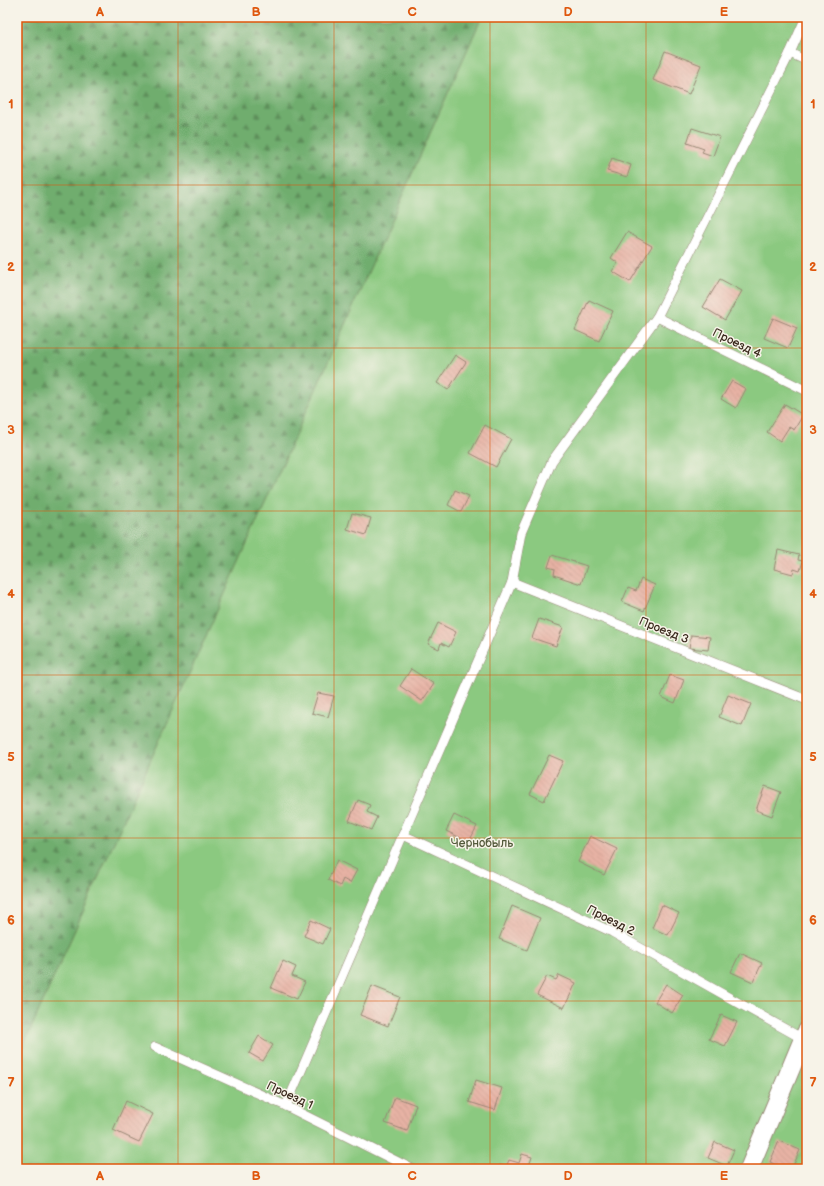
<svg xmlns="http://www.w3.org/2000/svg" width="824" height="1186" viewBox="0 0 824 1186" font-family="'Balsamiq Sans',sans-serif">
  <style>
    .forest { fill: url(#forest-firs); stroke: #566c46 }
    .green { fill: #8bc980; stroke: #637a4f }
    .building { fill: url(#building-back-hatch) }
    .lines { fill: none; stroke-linecap: round; stroke-linejoin: round }
    .service-casing { stroke: #978673; stroke-width: 10 }
    .minor-casing { stroke: #978673; stroke-width: 20 }
    .service { stroke: #fff; stroke-width: 9 }
    .minor { stroke: #fff; stroke-width: 18 }
    .grid { fill: none; stroke: #df570d; stroke-width: 1; stroke-opacity: 0.55 }
    .labels { text-anchor: middle; stroke-width: 3; stroke-linejoin: round; paint-order: stroke }
    .street-label { font-size: 12px; fill: #3b2a1e; stroke: #f7f3e8 }
    .park-label { font-size: 12px; fill: #535a3b; stroke: #f7f3e8 }
    .neatline { fill: none; stroke: #df570d; stroke-width: 1.5 }
    .grid-label { font-size: 13px; text-anchor: middle; font-weight: bold; fill: #df570d }
  </style>
  <defs>
    <pattern id="forest-firs" width="22" height="20" patternUnits="userSpaceOnUse"><rect width="22" height="20" fill="#70ad6e"/><path d="M5 1l3.5 6h-7zM16 11l3.5 6h-7z" fill="#5d8d5a"/></pattern>
    <pattern id="building-back-hatch" width="6" height="6" patternUnits="userSpaceOnUse"><rect width="6" height="6" fill="#e7b2a4"/><path d="M-1 5l2 2M0 0l6 6M5-1l2 2" fill="none" stroke="#c7998d"/></pattern>
  </defs>
  <rect width="100%" height="100%" fill="#f7f3e8"/>
  <filter id="ink" filterUnits="userSpaceOnUse"><feTurbulence type="fractalNoise" baseFrequency=".025" numOctaves="2"/><feDisplacementMap in="SourceGraphic" scale="8" xChannelSelector="R" yChannelSelector="G"/><feConvolveMatrix kernelMatrix="1 2 1 2 8 2 1 2 1" color-interpolation-filters="sRGB"/></filter>
  <filter id="wash" filterUnits="userSpaceOnUse"><feTurbulence type="fractalNoise" baseFrequency=".012" numOctaves="4" result="noise"/><feDisplacementMap in="SourceGraphic" scale="16" xChannelSelector="R" yChannelSelector="G"/><feGaussianBlur stdDeviation="0.9" result="paint"/><feColorMatrix in="noise" values="0 0 0 0 0 0 0 0 0 0 0 0 0 0 0 0 0 1.4 0 .05"/><feComposite in="paint" operator="in"/></filter>
  <g filter="url(#wash)">
    <rect width="100%" height="100%" fill="#f3e2c8"/>
    <path class="forest" d="M17,17H482L17,1060Z"/>
    <path class="green" d="M482,17H807V1169H17V1060Z"/>
    <g id="blocks">
      <g class="building">
        <path d="M665,51L701,65L689,94L653,80Z"/>
        <path d="M692,128L720,137L713,156L702,152L704,149L687,143Z"/>
        <path d="M612,158L631,165L627,177L607,171Z"/>
        <path d="M627,232L652,246L630,282L612,271L618,263L611,258Z"/>
        <path d="M720,279L742,291L725,320L703,307Z"/>
        <path d="M589,300L613,311L599,341L575,330Z"/>
        <path d="M773,318L797,328L788,348L764,338Z"/>
        <path d="M455,355L466,362L448,390L437,383Z"/>
        <path d="M732,381L746,389L736,408L721,399Z"/>
        <path d="M785,404L803,415L794,430L789,427L780,441L767,432Z"/>
        <path d="M485,425L511,439L496,467L470,453Z"/>
        <path d="M455,490L469,496L461,512L448,505Z"/>
        <path d="M352,513L371,518L366,535L347,529Z"/>
        <path d="M778,550L799,555L798,560L803,561L800,571L794,569L793,574L774,569Z"/>
        <path d="M552,555L587,566L581,584L554,575L555,569L548,567Z"/>
        <path d="M641,579L655,585L644,611L622,602L628,588L636,591Z"/>
        <path d="M539,619L563,627L556,646L532,638Z"/>
        <path d="M438,623L456,632L449,647L441,643L439,649L428,644Z"/>
        <path d="M691,635L710,637L708,650L689,648Z"/>
        <path d="M411,669L434,684L422,701L400,686Z"/>
        <path d="M670,675L684,680L675,703L661,697Z"/>
        <path d="M318,693L334,696L328,717L312,713Z"/>
        <path d="M728,695L751,704L742,726L719,717Z"/>
        <path d="M549,755L563,761L544,801L530,794Z"/>
        <path d="M765,786L781,792L772,816L756,810Z"/>
        <path d="M358,800L370,805L367,812L377,817L371,830L349,821Z"/>
        <path d="M454,815L477,826L469,842L446,831Z"/>
        <path d="M590,836L617,849L604,875L578,862Z"/>
        <path d="M337,860L357,870L350,883L343,879L340,886L328,880Z"/>
        <path d="M662,905L679,913L668,935L652,928Z"/>
        <path d="M512,906L540,918L527,950L499,939Z"/>
        <path d="M311,920L330,929L323,944L304,936Z"/>
        <path d="M740,953L762,963L753,982L731,972Z"/>
        <path d="M283,961L296,967L292,976L305,982L297,999L271,988Z"/>
        <path d="M559,975L576,983L564,1008L537,995L547,976L556,980Z"/>
        <path d="M666,984L683,995L672,1013L655,1002Z"/>
        <path d="M372,986L400,997L388,1026L360,1015Z"/>
        <path d="M721,1015L737,1022L725,1046L709,1039Z"/>
        <path d="M259,1036L273,1045L263,1061L249,1053Z"/>
        <path d="M476,1080L502,1088L495,1110L469,1102Z"/>
        <path d="M807,1089V1109L801,1108Z"/>
        <path d="M395,1097L416,1105L407,1131L385,1123Z"/>
        <path d="M126,1101L153,1114L139,1142L113,1130Z"/>
        <path d="M779,1141L800,1150L792,1169H785L770,1162Z"/>
        <path d="M715,1142L734,1150L727,1166L708,1158Z"/>
        <path d="M522,1154L532,1157L528,1169H499L500,1165L506,1167L509,1160L519,1163Z"/>
      </g>
    </g>
  </g>
  <g filter="url(#ink)">
    <use href="#blocks" fill-opacity="0" stroke="#978673" stroke-width="1"/>
    <g class="lines">
      <defs>
        <g id="service">
          <path d="M790,53L807,61"/>
          <path d="M657,317L807,391"/>
          <path d="M512,582L807,700"/>
          <path d="M403,835L612,932L803,1039"/>
          <path d="M155,1047L286,1106L412,1169"/>
          <path d="M286,1106L512,582L521,533L552,461L657,317L790,53L806,17"/>
        </g>
        <path id="minor" d="M749,1169L803,1039L807,1031"/>
      </defs>
      <use href="#service" class="service-casing"/>
      <use href="#minor" class="minor-casing"/>
      <use href="#service" class="service"/>
      <use href="#minor" class="minor"/>
    </g>
  </g>
  <path class="grid" d="M178,17V1169M334,17V1169M490,17V1169M646,17V1169M17,185H807M17,348H807M17,511H807M17,675H807M17,838H807M17,1001H807"/>
  <g class="labels">
    <g class="street-label">
      <text transform="translate(737 343) rotate(26)" y="4">Проезд 4</text>
      <text transform="translate(664 630) rotate(22)" y="4">Проезд 3</text>
      <text transform="translate(611 920) rotate(27)" y="4">Проезд 2</text>
      <text transform="translate(290 1095) rotate(25)" y="4">Проезд 1</text>
    </g>
    <g class="park-label">
      <text x="482" y="847">Чернобыль</text>
    </g>
  </g>
  <rect width="824" height="1186" fill="none" stroke="#f7f3e8" stroke-width="44"/>
  <rect x="22" y="22" width="780" height="1142" class="neatline"/>
  <g class="grid-label">
    <text x="100" y="16">A</text>
    <text x="256" y="16">B</text>
    <text x="412" y="16">C</text>
    <text x="568" y="16">D</text>
    <text x="724" y="16">E</text>
    <text x="11" y="108">1</text>
    <text x="813" y="108">1</text>
    <text x="11" y="271">2</text>
    <text x="813" y="271">2</text>
    <text x="11" y="434">3</text>
    <text x="813" y="434">3</text>
    <text x="11" y="598">4</text>
    <text x="813" y="598">4</text>
    <text x="11" y="761">5</text>
    <text x="813" y="761">5</text>
    <text x="11" y="924">6</text>
    <text x="813" y="924">6</text>
    <text x="11" y="1087">7</text>
    <text x="813" y="1087">7</text>
    <text x="100" y="1180">A</text>
    <text x="256" y="1180">B</text>
    <text x="412" y="1180">C</text>
    <text x="568" y="1180">D</text>
    <text x="724" y="1180">E</text>
  </g>
</svg>
